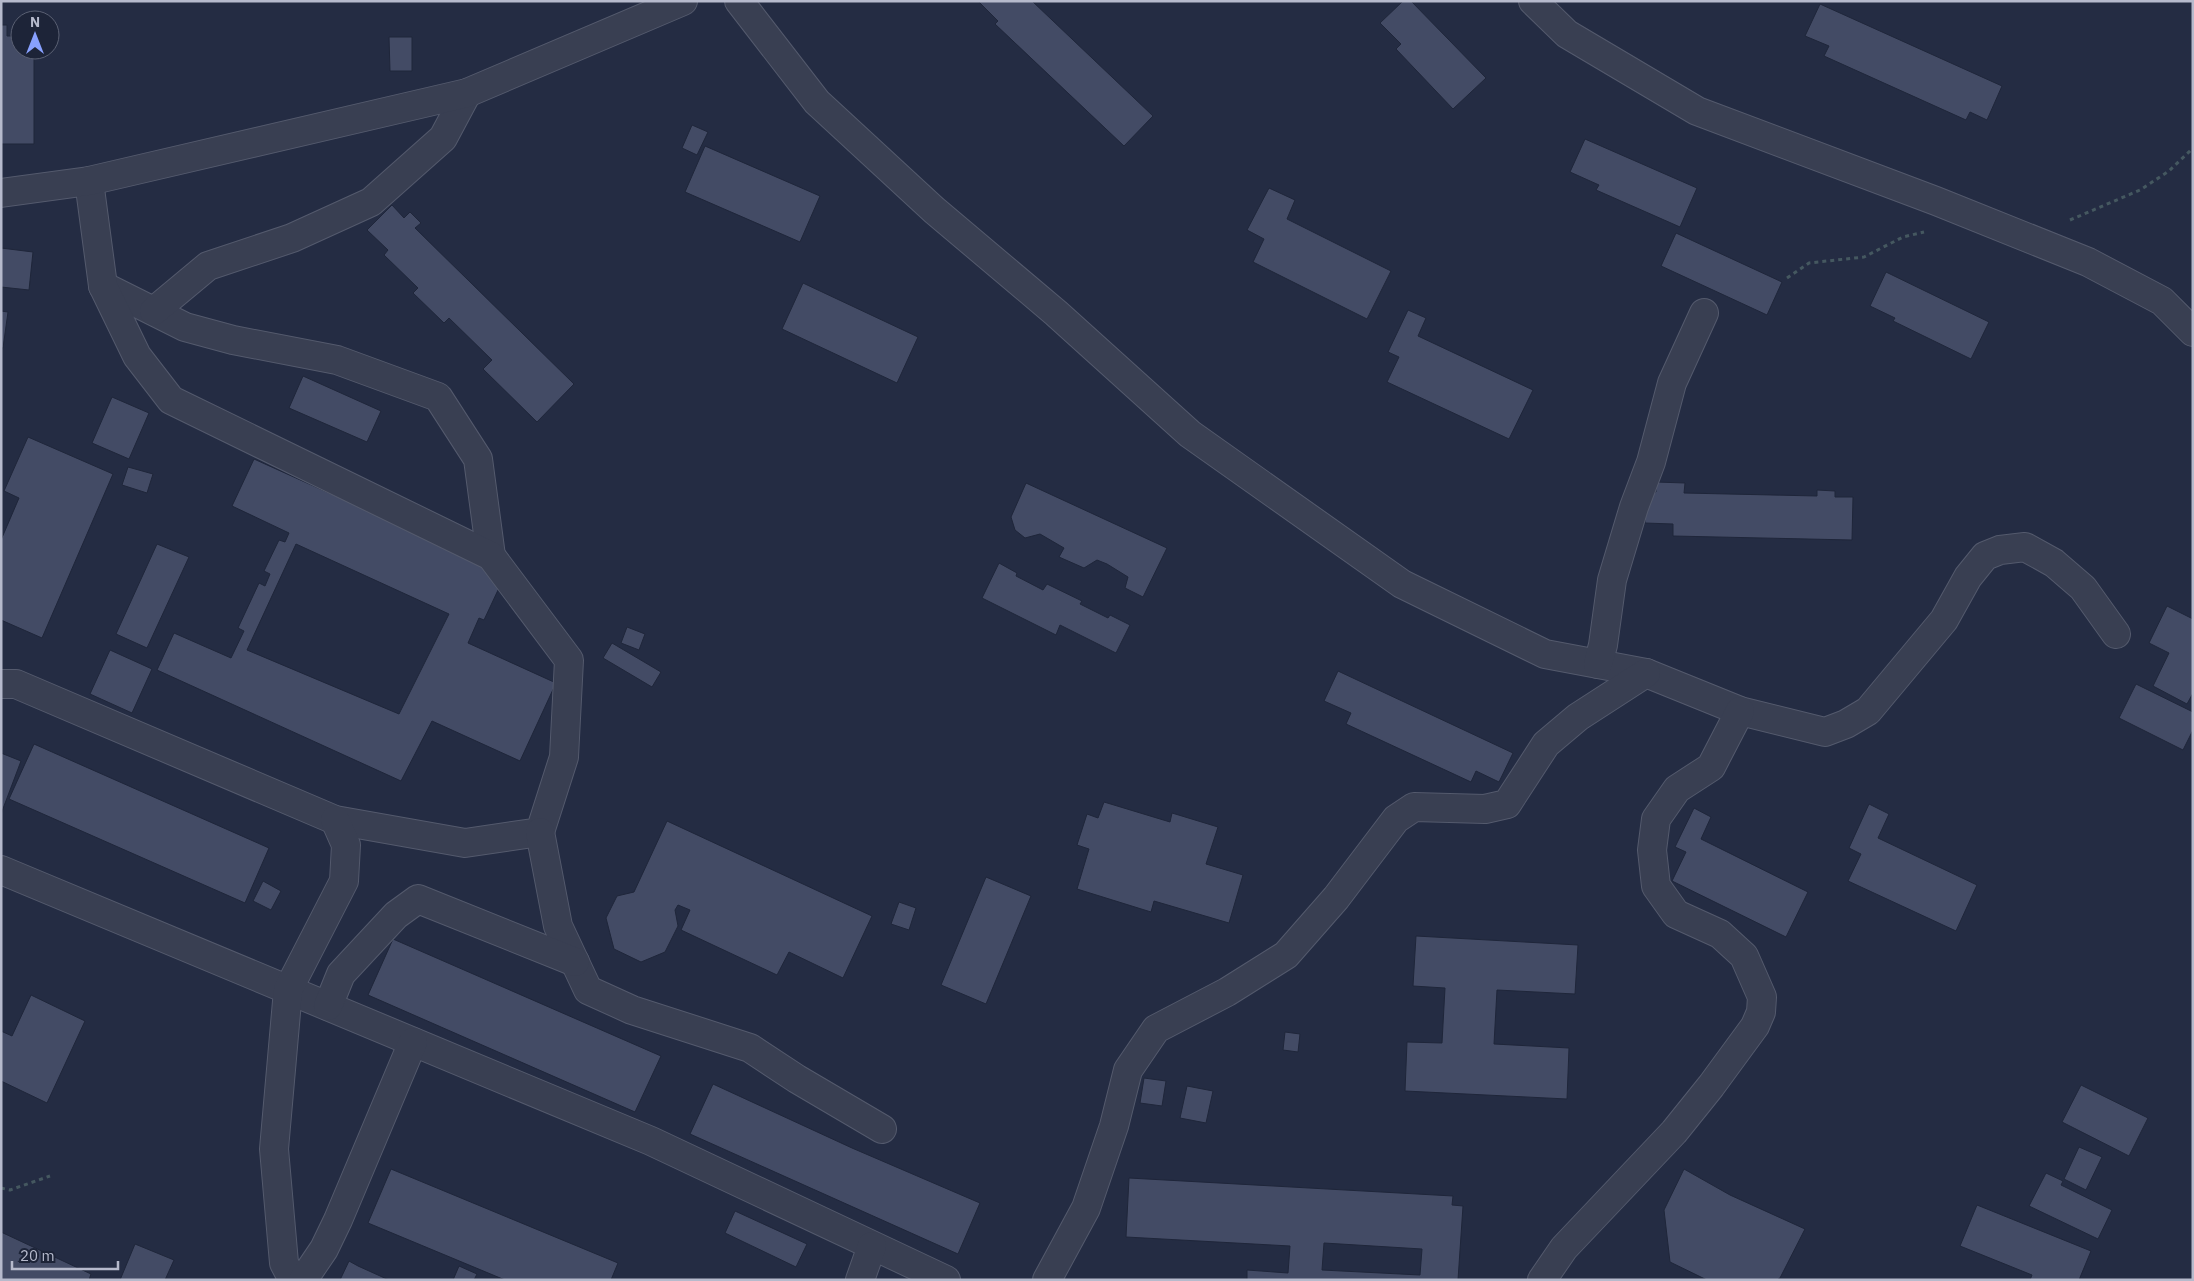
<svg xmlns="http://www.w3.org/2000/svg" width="2194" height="1281" viewBox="0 0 2194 1281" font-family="'IBM Plex Sans',sans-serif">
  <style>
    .building { fill: #434b65; stroke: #1f263a; fill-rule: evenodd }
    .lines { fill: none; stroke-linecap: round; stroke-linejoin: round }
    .minor-casing { stroke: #545a6d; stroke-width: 30 }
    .tertiary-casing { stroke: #545a6d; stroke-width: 30 }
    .path { stroke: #455860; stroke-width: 3; stroke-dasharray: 4 4; stroke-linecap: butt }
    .minor { stroke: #393f52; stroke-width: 28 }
    .tertiary { stroke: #393f52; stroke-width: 28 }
  </style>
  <rect width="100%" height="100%" fill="#242c43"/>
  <g class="building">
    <path d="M978,1H1032L1153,116L1124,146L995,24L998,21Z"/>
    <path d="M1403,1H1411L1486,78L1453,109L1396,49L1401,44L1380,23Z"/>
    <path d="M1820,4L2002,86L1987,120L1970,112L1966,120L1824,56L1829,46L1805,36Z"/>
    <path d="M1,25H7V36H20V50H34V144H1Z"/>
    <path d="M389,37H412V71H390Z"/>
    <path d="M692,125L708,132L697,155L682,148Z"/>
    <path d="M1585,139L1697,188L1680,227L1596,190L1599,185L1570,172Z"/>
    <path d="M705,146L820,196L800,242L685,192Z"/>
    <path d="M1269,188L1295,200L1287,219L1391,271L1367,319L1253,262L1264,239L1247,230Z"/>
    <path d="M392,205L404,218L410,212L421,223L415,228L574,384L537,422L483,369L492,360L449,318L444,323L413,293L418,288L384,255L388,250L367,230Z"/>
    <path d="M1676,233L1782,282L1767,315L1661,266Z"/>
    <path d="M1,248L33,252L29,290L1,287Z"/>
    <path d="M1886,272L1989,322L1971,359L1893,321L1895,318L1870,306Z"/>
    <path d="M803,283L918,337L897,383L782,329Z"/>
    <path d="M1408,310L1426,318L1418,336L1533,390L1509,439L1387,382L1399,357L1388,352Z"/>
    <path d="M1,311L8,312L3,348H1Z"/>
    <path d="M303,376L381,411L367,442L289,408Z"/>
    <path d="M112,397L149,413L129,459L92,443Z"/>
    <path d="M28,437L113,474L42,638L1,620V540L19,498L4,491Z"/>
    <path d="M254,459L506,573L484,620L479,618L468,643L556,683L520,761L432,721L401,781L157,670L174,633L231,658L244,631L238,628L259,583L265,586L270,574L264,571L279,540L285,542L289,533L232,506ZM296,544L449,614L399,714L247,650Z"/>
    <path d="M128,467L153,474L147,493L122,485Z"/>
    <path d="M1656,482L1685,483L1684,493L1817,496V490L1835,491V497H1853L1852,540L1673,536V524L1645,523V492H1656Z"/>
    <path d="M1026,483L1167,548L1143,597L1125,588L1128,577L1107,564L1097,560L1084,568L1059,557L1064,548L1040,534L1025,538L1015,530L1011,517Z"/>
    <path d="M157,544L189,557L147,648L116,634Z"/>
    <path d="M999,563L1017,573L1016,576L1043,590L1047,584L1082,601L1080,604L1108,618L1110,615L1130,625L1116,653L1060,625L1056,635L982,598Z"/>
    <path d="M2167,606L2193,619V693L2187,704L2153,686L2169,653L2149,643Z"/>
    <path d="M627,627L645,634L639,650L621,643Z"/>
    <path d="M612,643L661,672L652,687L603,658Z"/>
    <path d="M110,650L152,669L132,713L90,694Z"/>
    <path d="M1338,671L1513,753L1499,782L1476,771L1471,782L1346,724L1351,713L1324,701Z"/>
    <path d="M2136,684L2193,712V730L2183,750L2119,718Z"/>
    <path d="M34,744L269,848L245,903L9,799Z"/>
    <path d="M1,753L21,761L1,814Z"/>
    <path d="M1104,802L1170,822L1172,813L1218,827L1206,864L1243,875L1229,923L1154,901L1151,912L1077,889L1089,849L1077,845L1087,814L1098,818Z"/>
    <path d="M1869,804L1889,814L1878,838L1977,885L1956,931L1848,881L1861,854L1849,848Z"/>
    <path d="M1694,808L1711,817L1701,839L1808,892L1786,937L1672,881L1686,852L1675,847Z"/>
    <path d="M667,821L872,916L843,978L789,952L777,975L681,930L690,910L678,905L675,910L678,926L665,952L641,962L614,949L606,918L617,896L634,892Z"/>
    <path d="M986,877L1031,896L986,1004L941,985Z"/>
    <path d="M263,881L281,891L271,910L253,901Z"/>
    <path d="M899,902L916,908L909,930L891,924Z"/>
    <path d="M1416,936L1578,945L1575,994L1497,990L1494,1044L1569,1048L1567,1099L1405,1091L1407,1042L1442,1043L1445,988L1413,986Z"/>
    <path d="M393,939L661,1056L635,1112L368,995Z"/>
    <path d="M31,995L85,1021L47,1103L1,1081V1031L12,1036Z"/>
    <path d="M1285,1032L1300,1034L1298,1052L1283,1050Z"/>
    <path d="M1144,1078L1166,1081L1162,1106L1140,1103Z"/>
    <path d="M713,1084L852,1148L980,1203L958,1254L690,1134Z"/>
    <path d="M2081,1085L2148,1118L2129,1156L2062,1122Z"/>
    <path d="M1187,1086L1213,1091L1206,1123L1180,1118Z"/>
    <path d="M2079,1147L2102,1157L2086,1190L2064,1179Z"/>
    <path d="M391,1169L618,1263L611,1280H505L368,1223Z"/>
    <path d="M1684,1169L1730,1195L1805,1229L1780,1278L1777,1280H1707L1670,1262L1664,1210Z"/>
    <path d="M2046,1173L2063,1181L2061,1185L2112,1210L2098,1239L2029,1206Z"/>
    <path d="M1129,1178L1453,1196L1452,1205L1463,1206L1458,1280H1247V1270L1288,1273L1290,1246L1126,1237ZM1324,1243L1422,1249L1420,1275L1322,1270Z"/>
    <path d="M1977,1205L2091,1251L2079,1280H2030L2032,1275L1960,1246Z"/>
    <path d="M735,1211L807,1244L796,1267L725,1233Z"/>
    <path d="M1,1232L91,1274L89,1280H1Z"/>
    <path d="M135,1244L174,1260L165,1280H120Z"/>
    <path d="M349,1261L358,1266L389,1280H340Z"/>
    <path d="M459,1266L477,1274L474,1280H453Z"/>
  </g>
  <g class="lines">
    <defs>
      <g id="minor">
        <path d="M739,1L817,102L934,210L1056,313L1190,434L1402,584L1545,654L1646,673L1740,711L1825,732L1846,724L1868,711L1944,620L1968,577L1985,556L2000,550L2025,547L2054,563L2083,588L2116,634"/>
        <path d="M1533,1L1567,34L1697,111L1936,201L2088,262L2162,301L2193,332"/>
        <path d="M103,286L185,327L233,340L337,360L438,397L478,459L491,556"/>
        <path d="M154,311L208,266L292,238L371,202L443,138L467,93"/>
        <path d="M1598,664L1603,645L1612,580L1634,507L1651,462L1672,383L1704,313"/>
        <path d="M1,684H16L335,820L465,843L540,832L564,757L569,660L491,556L171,400L137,356L103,286L89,181"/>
        <path d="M540,832L558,926L588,990L632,1010L750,1048L797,1079L882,1129"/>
        <path d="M1,870L651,1141L946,1280"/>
        <path d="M328,1006L341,974L396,915L418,899L575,962"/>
        <path d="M293,1280L284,1263L274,1149L288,990L344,881L346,845L335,820"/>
        <path d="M303,1280L324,1249L338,1220L413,1042"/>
        <path d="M860,1280L872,1246"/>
        <path d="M1047,1280L1086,1208L1114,1126L1128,1070L1156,1029L1227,992L1286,955L1336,898L1396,819L1414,807L1485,809L1507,804L1546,744L1578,717L1646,673"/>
        <path d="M1542,1280L1564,1248L1674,1132L1711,1086L1755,1026L1761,1012L1762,997L1744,956L1720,934L1676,914L1656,886L1652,850L1656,819L1677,789L1711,767L1740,711"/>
      </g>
      <path id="tertiary" d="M1,193L89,181L467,93L683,1"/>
    </defs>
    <use href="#minor" class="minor-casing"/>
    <use href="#tertiary" class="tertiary-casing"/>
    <g class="path">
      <path d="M2070,220L2140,190L2169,171L2193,148"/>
      <path d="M1787,278L1809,263L1864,257L1903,237L1924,232"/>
      <path d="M1,1188L10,1190L50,1176"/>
    </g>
    <use href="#minor" class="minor"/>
    <use href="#tertiary" class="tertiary"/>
  </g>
  <rect width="2194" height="1281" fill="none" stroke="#b6bacc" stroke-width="5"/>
  <g transform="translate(35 35)"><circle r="24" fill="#1d2438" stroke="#5a6073"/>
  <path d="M0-4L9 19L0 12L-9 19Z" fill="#88a1ff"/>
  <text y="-8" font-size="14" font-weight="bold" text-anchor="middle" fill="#b6bacc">N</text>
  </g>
  <path d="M12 1261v8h106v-8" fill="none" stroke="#b6bacc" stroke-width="2.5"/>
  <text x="20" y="1261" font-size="15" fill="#b6bacc" stroke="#1d2438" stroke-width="4" paint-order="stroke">20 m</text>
</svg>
